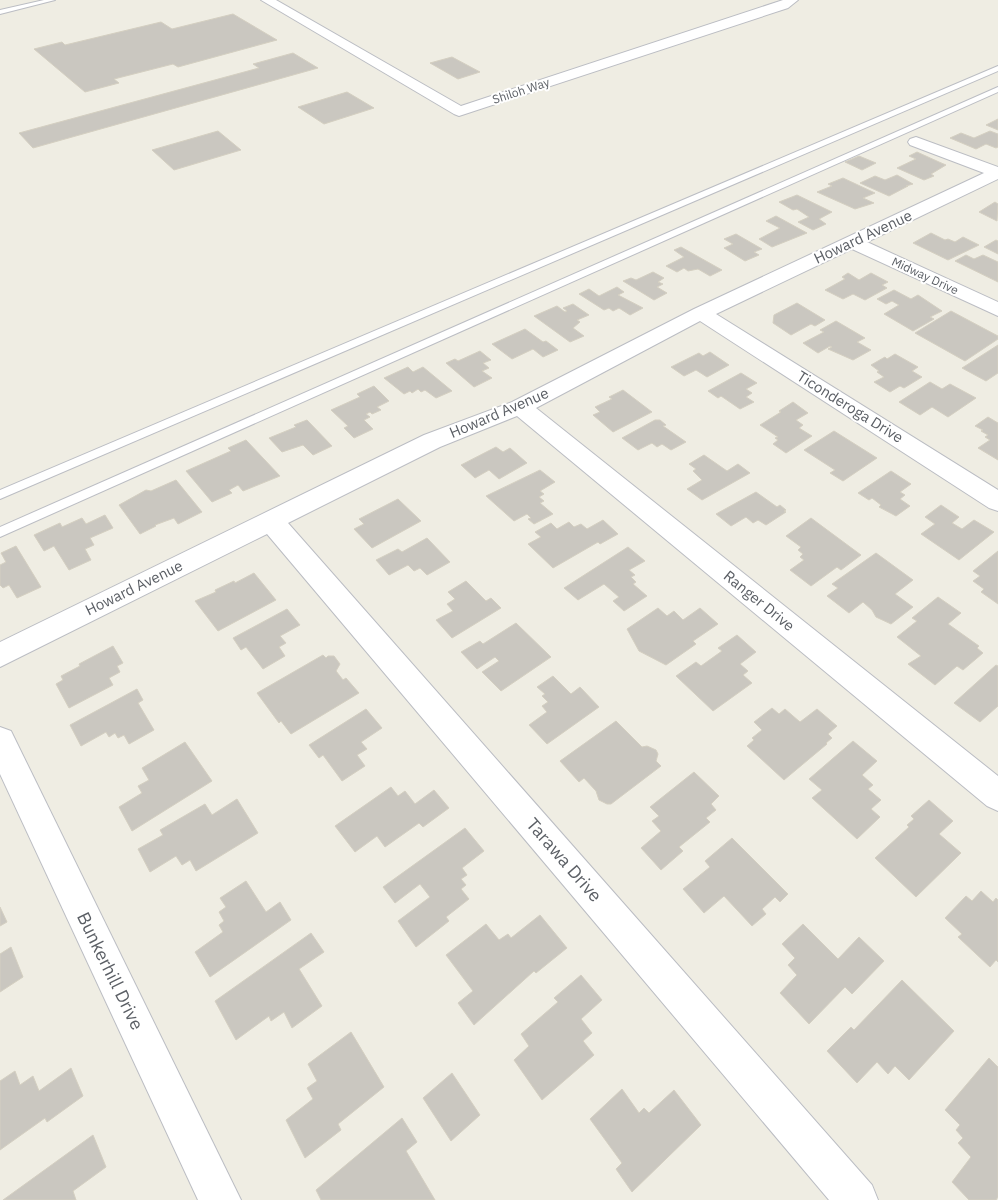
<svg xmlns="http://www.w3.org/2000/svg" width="998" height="1200" viewBox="0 0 998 1200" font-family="'IBM Plex Sans',sans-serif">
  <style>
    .building { fill: #cac7c0; stroke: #d4cfc1 }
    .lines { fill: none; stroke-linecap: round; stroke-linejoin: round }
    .service-casing { stroke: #bbbdc3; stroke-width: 2 }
    .minor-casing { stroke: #bbbdc3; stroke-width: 2 }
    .service { fill: #fff; fill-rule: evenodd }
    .minor { fill: #fff; fill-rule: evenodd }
    .labels { text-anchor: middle; stroke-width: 4; stroke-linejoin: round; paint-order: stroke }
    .far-street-label { font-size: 12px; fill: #5b5f65; stroke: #fff }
    .street-label { font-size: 15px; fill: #5b5f65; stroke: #fff }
    .near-street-label { font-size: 18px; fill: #5b5f65; stroke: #fff }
  </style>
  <rect width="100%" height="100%" fill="#efede3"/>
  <g class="building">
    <path d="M233,14L277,40L178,67L173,64L114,79L119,83L85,92L34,49L62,42L65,45L161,22L172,29Z"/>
    <path d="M293,53L318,68L33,148L19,133L259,68L253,64Z"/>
    <path d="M452,57L480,72L458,79L430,63Z"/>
    <path d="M347,92L374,108L324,124L298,107Z"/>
    <path d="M998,119V130L986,125Z"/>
    <path d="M218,131L241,150L174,170L152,150Z"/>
    <path d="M990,131L998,134V147L996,148L986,144L976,149L950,138L961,133L974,138Z"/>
    <path d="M917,152L939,162L946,165L931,174L934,176L924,180L897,168L916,159L909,156Z"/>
    <path d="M859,156L876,163L862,170L845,162Z"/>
    <path d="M897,175L913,184L906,186H908L889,196L860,183L875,176L885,180Z"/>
    <path d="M843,178L875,193L863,198L874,203L855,209L817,192L832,186L828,184Z"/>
    <path d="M797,195L832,212L819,219L826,224L813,230L798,222L809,217L797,209L793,210L779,202Z"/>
    <path d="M995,202L998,204L997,221L979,212Z"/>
    <path d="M776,216L807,233L772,247L759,239L780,228L766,221Z"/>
    <path d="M931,233L945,240L948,239L955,242L963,237L979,245L948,260L913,243Z"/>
    <path d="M736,234L762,249L754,252L759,255L745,261L724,248L733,244L724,239Z"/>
    <path d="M996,240L998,241V254L984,247Z"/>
    <path d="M681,247L722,270L710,276L698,269L688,271L684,268L677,272L666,266L684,257L674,250Z"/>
    <path d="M966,255L974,259L983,255L998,262V282L955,261Z"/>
    <path d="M653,272L664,278L658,282L663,284L657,287L667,293L654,300L623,281L631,278L636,280Z"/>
    <path d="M848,273L859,280L871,273L888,282L882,285L887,288L865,300L853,294L843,299L825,290L845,279L842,277Z"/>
    <path d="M617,287L624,292L618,295L643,308L630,315L619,308L613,311L609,308L604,310L579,294L589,289L599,296Z"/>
    <path d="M894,290L911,299L918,295L942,311L930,317L934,319L913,331L884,314L899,305L892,301L886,304L877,299Z"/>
    <path d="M797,303L825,320L815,326L811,324L791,335L773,323L774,315Z"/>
    <path d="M573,304L589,315L577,320L580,322L573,328L584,336L570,342L534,316L557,306L565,312L567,311L563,308Z"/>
    <path d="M951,311L998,336V339L965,361L915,333Z"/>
    <path d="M836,321L865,338L857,342L871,350L853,360L828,349L832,347L830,346L818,353L803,343L824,332L820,330Z"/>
    <path d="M525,329L543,342L546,341L558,350L543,357L533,349L512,359L492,344Z"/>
    <path d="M998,345V373L986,381L962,368Z"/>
    <path d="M480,351L491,360L483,363L489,368L482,371L492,378L474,387L446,363L455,359L458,361Z"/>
    <path d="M710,352L729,365L707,377L696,370L684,376L671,367L699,353L703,356Z"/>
    <path d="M895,354L918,367L912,371L922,377L904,388L900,386L890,392L874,382L884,377L877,372L879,371L871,365L885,357L887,359Z"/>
    <path d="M408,367L413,372L423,367L452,391L436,398L425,390L421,392L418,389L412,393L410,391L404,394L384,378Z"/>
    <path d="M741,373L757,383L746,389L752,393L746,397L754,402L740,409L721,396L718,398L708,391Z"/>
    <path d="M930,382L942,389L950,384L976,398L948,417L932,407L920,415L899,402Z"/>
    <path d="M374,386L389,401L377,407L381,410L372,414L370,412L366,414L370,417L364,420L373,429L354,438L344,428L348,426L331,410L360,397L357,394Z"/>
    <path d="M623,390L652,412L613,432L593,415L600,412L595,407L612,399L609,397Z"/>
    <path d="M793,402L808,413L796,420L803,425L799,428L812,436L786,453L773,444L778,440L775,438L778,437L760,425L781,412L779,411Z"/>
    <path d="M988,417L998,423V460L978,448L990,440L985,437L988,435L981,431L983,430L975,426Z"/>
    <path d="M307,420L332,446L313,455L303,445L282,452L269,438L296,427L294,425Z"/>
    <path d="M655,420H660L666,425L663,426L686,442L671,450L662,444L657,447L652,443L638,450L622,438Z"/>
    <path d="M834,431L877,458L843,481L830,473L835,470L804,450Z"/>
    <path d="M246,440L280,476L243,491L238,485L229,490L232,493L212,502L186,471L231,451L228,448Z"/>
    <path d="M496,447L503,452L510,448L527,463L499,479L489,470L475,478L461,465Z"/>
    <path d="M704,455L727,471L738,464L750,473L702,500L687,489L702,480L693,471L696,469L689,464Z"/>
    <path d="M540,470L555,482L540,491L544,494L539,497L544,501L540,503L553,514L534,524L528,519L531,518L527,514L514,521L486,496Z"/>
    <path d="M891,471L911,484L900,492L905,495L900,499L910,506L896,516L879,507L881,505L872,498L869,500L858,493Z"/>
    <path d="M176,480L202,512L178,524L174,518L155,525L156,526L140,534L119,505L146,490L151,491Z"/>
    <path d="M756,492L777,507L780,505L786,510L784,511L786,512L766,525L758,520L753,523L746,517L731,526L716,514Z"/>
    <path d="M398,499L421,521L372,548L354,529L364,524L359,519Z"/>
    <path d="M941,505L959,517L952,523L962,529L974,520L994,532L959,560L921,534L935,524L925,517Z"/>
    <path d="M105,515L113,528L90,538L94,545L85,549L91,560L69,570L54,546L44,551L34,535L60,523L62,527L82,518L86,524Z"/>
    <path d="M811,518L861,555L841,570L837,567L811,586L790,570L804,560L800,557L803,554L798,550L801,547L786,536Z"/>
    <path d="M603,520L618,534L600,544L598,542L553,568L528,544L541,537L535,532L551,523L557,529L569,522L574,527L581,524L587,529Z"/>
    <path d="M427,538L450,562L427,575L420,568L414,571L408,565L389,575L376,560L398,549L402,552Z"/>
    <path d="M16,546L41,587L17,598L9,585L3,588L0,585V565L6,562L1,553Z"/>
    <path d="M628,547L645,561L629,570L635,575L631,577L636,582L633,584L647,596L624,611L613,601L619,597L604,584L578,600L564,588Z"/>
    <path d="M998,551V604L981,592L984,589L973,581L980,576L973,571Z"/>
    <path d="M876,553L913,580L895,594L913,607L891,624L876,617L872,610L863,602L849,613L827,596L838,588L832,584Z"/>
    <path d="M254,573L276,600L218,631L195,601L216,592L215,590L234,581L235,583Z"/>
    <path d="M466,581L486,601L491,598L501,608L452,638L436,620L453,611L447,604L455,599L448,592Z"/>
    <path d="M938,597L961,613L948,624L979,646L977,648L983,653L963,670L957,666L935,685L908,664L921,656L897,637L917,621L912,618Z"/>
    <path d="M658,608L667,616L674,611L683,620L700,608L718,624L693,641L696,644L666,665L639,651L627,629Z"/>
    <path d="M287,609L300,625L280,636L286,643L279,647L285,656L263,669L246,647L241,650L233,638Z"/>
    <path d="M516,623L551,657L501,691L482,672L499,661L495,657L477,669L461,652L480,641L483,644Z"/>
    <path d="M737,635L756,652L740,664L748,671L743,675L752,683L713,711L676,676L696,662L701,666L722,651L718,648Z"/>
    <path d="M113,646L123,663L117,666L120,672L109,678L113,685L69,708L56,684L63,680L61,676L80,666L79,664Z"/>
    <path d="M323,655L326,658L328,656H334L340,664L336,671L343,680L346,678L359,693L291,734L281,721L279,723L257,693Z"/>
    <path d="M996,665L998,666V706L980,722L954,703Z"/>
    <path d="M553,676L571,694L580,687L599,707L547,744L529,725L547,712L542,706L548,702L542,696L545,694L537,687Z"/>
    <path d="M137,689L143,700L138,703L154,730L129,744L124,735L118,738L115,733L109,737L106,732L81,746L70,725Z"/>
    <path d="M772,708L779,714L785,709L800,722L817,709L837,726L828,734L832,738L826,743L827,744L784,780L747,746L754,740L752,738L762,730L754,722Z"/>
    <path d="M366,709L382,728L361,742L367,749L357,755L365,766L342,781L323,755L319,758L309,745Z"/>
    <path d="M616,721L642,747L647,746L656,750L658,754L656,761L661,766L611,804H607L599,800L596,791L584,778L579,782L560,761Z"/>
    <path d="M853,741L877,761L862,775L873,785L868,789L881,800L871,809L880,817L857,839L812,798L822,790L809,779Z"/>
    <path d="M185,742L212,781L132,831L119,807L142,793L138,786L149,780L142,768Z"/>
    <path d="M694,772L719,796L711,804L716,810L706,818L710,822L679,847L683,851L661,870L641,848L661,831L652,821L659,816L650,807Z"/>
    <path d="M391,787L398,796L405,791L415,804L434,790L449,808L423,827L419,823L385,847L377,836L355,852L335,826Z"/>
    <path d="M237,799L258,833L196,871L190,860L182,865L176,856L150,872L138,849L163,835L160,830L205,804L212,815Z"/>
    <path d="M929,800L953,821L939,834L961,853L916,897L875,858L909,827L907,825L914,819L911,816Z"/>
    <path d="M465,828L484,851L462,868L467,875L461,879L466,885L461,889L469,899L446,917L449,921L416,947L398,921L430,897L420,884L395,903L383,887Z"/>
    <path d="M732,838L788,894L780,902L775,897L762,909L766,914L752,926L724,896L704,913L683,889L710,867L705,861Z"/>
    <path d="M246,881L266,912L280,902L291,920L210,977L195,952L223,932L219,925L224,921L219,912L226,907L220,898Z"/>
    <path d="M981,891L993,902L996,898L998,900V962L996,960L990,967L958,937L962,934L945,918L966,896L972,901Z"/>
    <path d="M0,907L7,922L0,926Z"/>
    <path d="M540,915L567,948L536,973L534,971L474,1025L458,1003L473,991L446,955L486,924L499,940L508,934L511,938Z"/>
    <path d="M803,924L838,959L859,937L884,961L852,994L845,987L809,1024L780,993L797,975L788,965L795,958L782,944Z"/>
    <path d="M311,933L324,952L299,969L322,1006L292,1028L284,1012L271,1021L269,1016L236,1040L215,1001Z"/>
    <path d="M11,947L23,977L0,992V954Z"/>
    <path d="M581,975L602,1000L581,1019L592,1033L583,1041L594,1055L542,1100L514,1060L529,1046L521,1034L558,1002L554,998Z"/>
    <path d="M902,980L954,1031L909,1080L895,1066L888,1074L877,1062L857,1083L827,1051L851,1027L854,1030Z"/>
    <path d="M351,1032L384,1087L338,1124L341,1130L305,1158L286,1120L313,1099L307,1088L317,1081L308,1064Z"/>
    <path d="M989,1058L998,1067V1197L996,1200H969L952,1182L971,1157L958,1143L963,1138L956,1130L960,1125L945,1110Z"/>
    <path d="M71,1068L83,1096L47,1122L45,1118L0,1150V1081L15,1071L20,1085L33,1076L39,1091Z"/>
    <path d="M452,1073L480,1115L451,1141L423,1098Z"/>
    <path d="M622,1089L639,1113L644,1108L649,1113L674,1090L701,1125L632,1192L616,1169L622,1163L590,1119Z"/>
    <path d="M402,1118L417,1142L406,1151L435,1200H321L316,1190Z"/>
    <path d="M93,1135L106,1167L73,1191L76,1200H3Z"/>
  </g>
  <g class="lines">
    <defs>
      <g id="service">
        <path d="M44,0H55L0,14V10Z"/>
        <path d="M998,66V71L0,499V490Z"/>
        <path d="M998,87V92L0,537V527Z"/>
      </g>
      <g id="minor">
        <path d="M261,0H276L461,106L783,0H798L788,8L459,116L454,114Z"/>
        <path d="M916,137L998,167V179L867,242L998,302V316L852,249L716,314L998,490V511L989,508L700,321L536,408L998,776V811L987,806L517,416L440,447L288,523L872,1185L878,1200H829L267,534L0,667V642L424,435L512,402L694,309L984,173L910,145L908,142L910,139Z"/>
        <path d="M0,727L11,731L241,1200H198L0,774Z"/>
      </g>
    </defs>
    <use href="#service" class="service-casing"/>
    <use href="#minor" class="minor-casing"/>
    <use href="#service" class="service"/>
    <use href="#minor" class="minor"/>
  </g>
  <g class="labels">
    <g class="far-street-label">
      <text transform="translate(521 91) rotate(-18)" y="4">Shiloh Way</text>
      <text transform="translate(925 276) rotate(25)" y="4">Midway Drive</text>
    </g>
    <g class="street-label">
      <text transform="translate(863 237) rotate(-25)" y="5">Howard Avenue</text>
      <text transform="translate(850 407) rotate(32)" y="5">Ticonderoga Drive</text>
      <text transform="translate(499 413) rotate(-23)" y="5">Howard Avenue</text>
      <text transform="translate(134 588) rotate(-26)" y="5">Howard Avenue</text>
      <text transform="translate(759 601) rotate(39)" y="5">Ranger Drive</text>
    </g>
    <g class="near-street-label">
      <text transform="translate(564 860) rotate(49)" y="6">Tarawa Drive</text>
      <text transform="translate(110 971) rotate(64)" y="6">Bunkerhill Drive</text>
    </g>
  </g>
</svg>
